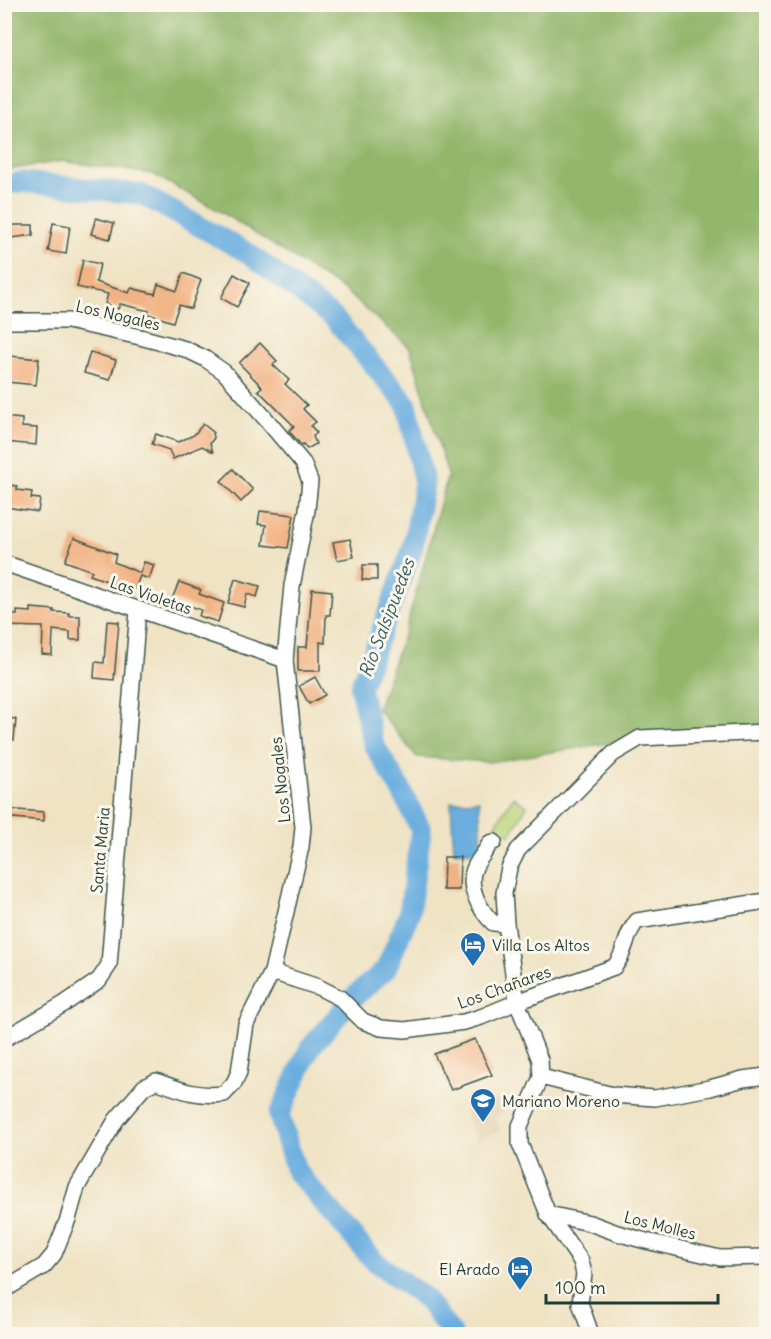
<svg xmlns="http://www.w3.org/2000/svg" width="771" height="1339" viewBox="0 0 771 1339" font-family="Delius,sans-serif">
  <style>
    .built { fill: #e7d5b7 }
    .green { fill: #b8d57b; stroke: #6c8958; stroke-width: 1.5 }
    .forest { fill: #92b66b; stroke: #587a50; stroke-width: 1.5 }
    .water { fill: #6aaedf; stroke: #44768a; stroke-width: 1.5 }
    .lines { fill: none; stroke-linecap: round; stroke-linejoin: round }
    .river { stroke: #6aaedf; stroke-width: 21 }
    .building { fill: #f2b384 }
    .minor-casing { stroke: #3e564a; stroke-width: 18 }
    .minor { stroke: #fff; stroke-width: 15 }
    .labels { text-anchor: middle; stroke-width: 6; stroke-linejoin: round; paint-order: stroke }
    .street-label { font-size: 16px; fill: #1f3d34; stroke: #fbf7ec }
    .poi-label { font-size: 16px; fill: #1f3d34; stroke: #fbf7ec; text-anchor: start }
    .water-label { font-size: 18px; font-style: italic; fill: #365f67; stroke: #fbf7ec }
  </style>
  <rect width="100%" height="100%" fill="#fbf7ec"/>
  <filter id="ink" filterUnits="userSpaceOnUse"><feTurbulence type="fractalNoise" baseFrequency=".0167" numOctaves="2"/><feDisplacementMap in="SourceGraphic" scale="12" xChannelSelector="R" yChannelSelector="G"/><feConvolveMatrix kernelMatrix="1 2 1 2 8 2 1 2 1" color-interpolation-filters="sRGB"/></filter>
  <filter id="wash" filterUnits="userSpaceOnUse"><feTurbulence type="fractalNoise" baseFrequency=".008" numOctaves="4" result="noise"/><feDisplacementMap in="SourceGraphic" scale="24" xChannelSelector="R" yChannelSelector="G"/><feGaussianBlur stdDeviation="1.35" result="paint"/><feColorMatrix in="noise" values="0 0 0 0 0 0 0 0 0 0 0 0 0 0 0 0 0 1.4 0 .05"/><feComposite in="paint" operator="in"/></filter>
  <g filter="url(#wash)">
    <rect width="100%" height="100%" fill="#efe3c4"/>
    <path class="built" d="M497,1098L504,1112L495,1117L501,1131L477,1141L464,1113Z"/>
    <path class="green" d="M513,797L527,806L510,835L495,826Z"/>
    <path class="forest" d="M5,5H766V732L640,738L489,762L417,757L377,709L408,622L448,475L410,348L344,290L223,213L153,174L62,161L5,170Z"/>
    <path class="water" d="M479,800L482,850L454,852L451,802Z"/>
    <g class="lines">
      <path class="river" d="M4,185L21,182L141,194L248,253L334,318L407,405L424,483L413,547L360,688L374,745L400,788L421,830L409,914L386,969L354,997L310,1048L279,1115L296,1171L374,1261L425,1298L452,1334"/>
    </g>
    <g id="blocks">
      <g class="building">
        <path d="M96,218L114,223L110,239L91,234Z"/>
        <path d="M53,223L70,226L66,254L48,251Z"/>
        <path d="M4,225H33V235L4,239Z"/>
        <path d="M83,260L100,264L96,282L129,293L131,288L155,294L158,284L177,291L183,273L201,280L191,309L179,305L173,322L148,314L149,311L120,304L118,309L105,304L108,294L77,287Z"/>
        <path d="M234,274L250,283L237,307L221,298Z"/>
        <path d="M260,343L277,361L273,365L289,380L285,384L307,405L303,409L316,422L311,426L317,433L313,436L316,444L307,449L303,444L301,445L289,431L294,426L258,390L262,387L239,363Z"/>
        <path d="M90,352L116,360L110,380L84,373Z"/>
        <path d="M10,356L39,359L36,385L7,382Z"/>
        <path d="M4,417L22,419V427L37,428L36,445L4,442Z"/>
        <path d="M203,424L213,432L214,438L210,443L213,452L202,446L173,459L169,450L152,444L156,434L178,442L194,435Z"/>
        <path d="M233,469L253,490L241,502L221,481Z"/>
        <path d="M8,485L17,486V490L32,492L31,498L40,499L38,512L6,507Z"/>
        <path d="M260,511L294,515L288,548L263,545L266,525L258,524Z"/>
        <path d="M74,538L116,554L114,562L140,573L144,562L154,565L149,579L140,576L135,589L128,587L125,593L116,590L118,585L90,575L92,571L65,561Z"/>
        <path d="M350,539L354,557L337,560L333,542Z"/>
        <path d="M363,565H377V580H362Z"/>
        <path d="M235,579L260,586L257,597L247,594L244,607L228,603Z"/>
        <path d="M179,582L201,590L199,594L224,603L218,622L199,616L201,610L172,599Z"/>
        <path d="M312,589L332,591L330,615H326L325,643L320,642V671H298V647H307Z"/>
        <path d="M31,608L54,610V612L69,613V616H80V640H70V632L53,630L52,655L42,654L43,627L4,626V614L17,615V611L31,612Z"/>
        <path d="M107,621L119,622L114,680L94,678L95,662L104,663Z"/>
        <path d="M315,677L325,695L309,704L299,686Z"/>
        <path d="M4,718L16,719L14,740L4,739Z"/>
        <path d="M4,809L44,812V821L4,817Z"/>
        <path d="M444,857H460L459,890H443Z"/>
        <path d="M475,1039L492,1075L451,1090L434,1054Z"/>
      </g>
    </g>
  </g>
  <g filter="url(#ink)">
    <use href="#blocks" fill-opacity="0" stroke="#3e564a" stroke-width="1.5"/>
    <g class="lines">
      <defs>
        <g id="minor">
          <path d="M4,321H68L140,337L185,349L204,358L224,372L265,418L303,463L310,481L307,510L292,586L285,660L303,827L301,847L272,972L246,1024L239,1072L234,1083L224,1094C196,1097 181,1090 156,1081L144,1087L116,1120L77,1187L68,1219L54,1254L44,1266L4,1290"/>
          <path d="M4,563L285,660"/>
          <path d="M494,842L490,843C486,852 479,858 475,867C466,886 480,910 493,923L506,924"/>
          <path d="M272,972L318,987L340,998L363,1021L381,1028L405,1030L464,1022L481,1017L517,1002L614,967C626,954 625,934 637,921L766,901"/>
          <path d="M4,1039L64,1004L99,980L109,965L138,610"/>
          <path d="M541,1077L613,1095L655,1098L710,1088L743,1079L766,1076"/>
          <path d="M548,1214L590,1223L617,1233L646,1241L720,1258L766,1257"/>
          <path d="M591,1334L580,1303L584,1274L581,1261L548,1214L520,1144V1126L541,1077L540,1060L517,1002L506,924L504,893L509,868L518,850L613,754L640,738L766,732"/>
        </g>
      </defs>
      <use href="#minor" class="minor-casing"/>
      <use href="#minor" class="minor"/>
    </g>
  </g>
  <defs>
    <symbol id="hotel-pin" viewBox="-11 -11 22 30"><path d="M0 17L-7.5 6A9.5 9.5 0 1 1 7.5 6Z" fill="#1f6fb2" stroke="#fbf7ec"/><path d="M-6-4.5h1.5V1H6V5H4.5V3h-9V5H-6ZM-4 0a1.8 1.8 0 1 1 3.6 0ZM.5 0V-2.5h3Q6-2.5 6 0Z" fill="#fff"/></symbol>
    <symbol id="school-pin" viewBox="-11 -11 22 30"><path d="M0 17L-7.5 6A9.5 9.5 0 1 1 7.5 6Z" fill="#1f6fb2" stroke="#fbf7ec"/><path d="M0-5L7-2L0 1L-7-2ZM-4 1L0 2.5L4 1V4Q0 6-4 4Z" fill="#fff"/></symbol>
  </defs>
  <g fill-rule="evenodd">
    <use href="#hotel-pin" x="458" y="930" width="30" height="40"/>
    <use href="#school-pin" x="468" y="1086" width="30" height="40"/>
    <use href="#hotel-pin" x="505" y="1254" width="30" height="40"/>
  </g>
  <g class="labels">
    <g class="street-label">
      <text transform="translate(118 315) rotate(13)" y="6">Los Nogales</text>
      <text transform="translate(151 595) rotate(19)" y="6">Las Violetas</text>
      <text transform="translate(280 780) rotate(-96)" y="6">Los Nogales</text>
      <text transform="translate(100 850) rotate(-85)" y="6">Santa Maria</text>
      <text transform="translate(504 987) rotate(-20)" y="6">Los Chañares</text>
      <text transform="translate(660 1225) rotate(14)" y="6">Los Molles</text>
    </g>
    <g class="poi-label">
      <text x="492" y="951">Villa Los Altos</text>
      <text x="502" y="1107">Mariano Moreno</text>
      <text x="500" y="1275" text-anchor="end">El Arado</text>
    </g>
    <g class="water-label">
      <text transform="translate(387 618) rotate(-69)" y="6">Río Salsipuedes</text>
    </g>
  </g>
  <rect width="771" height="1339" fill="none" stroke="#fbf7ec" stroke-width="24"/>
  <path d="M546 1294v9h172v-9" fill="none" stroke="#1f3d34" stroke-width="3"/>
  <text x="555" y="1294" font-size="18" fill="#1f3d34" stroke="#fbf7ec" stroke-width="4.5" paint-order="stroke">100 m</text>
</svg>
